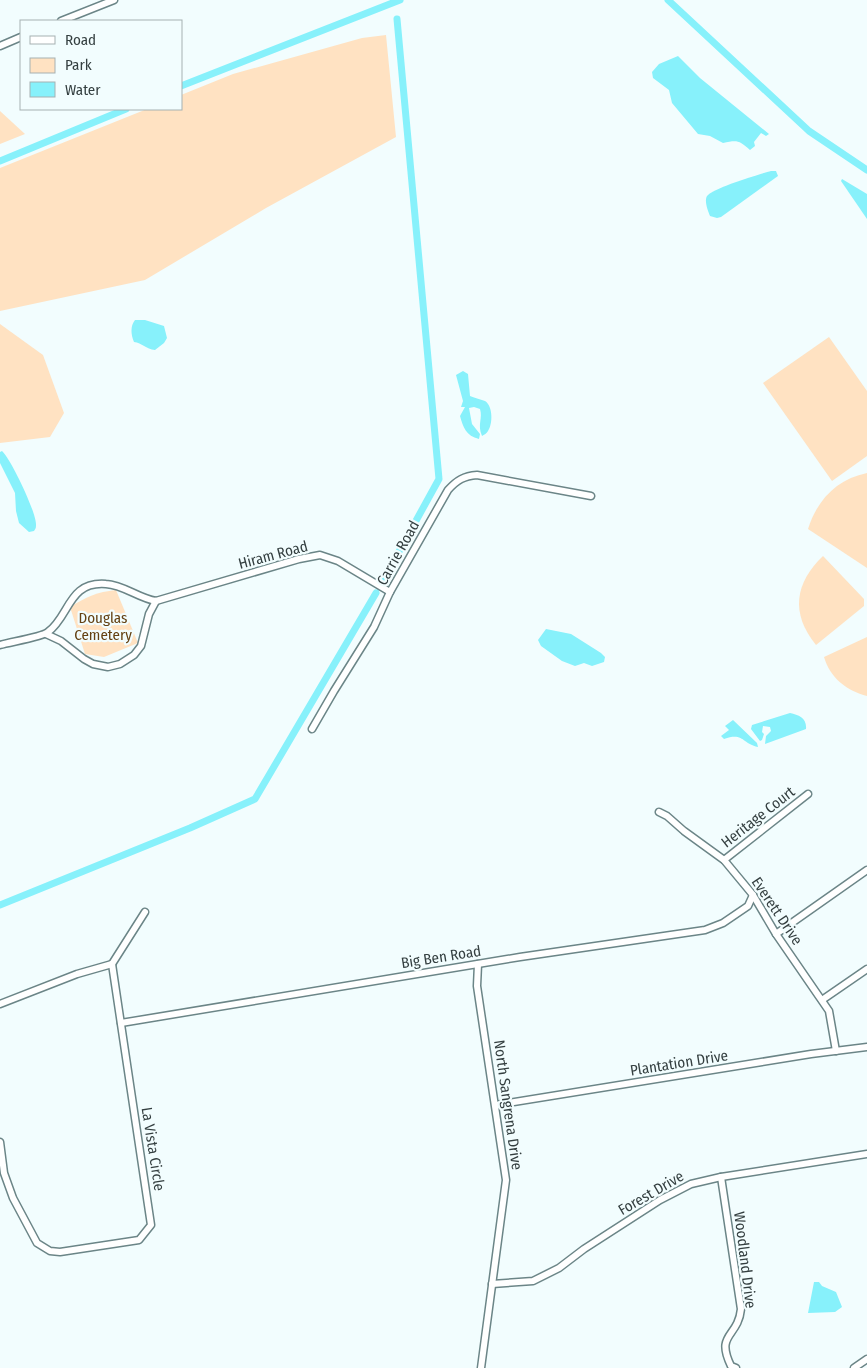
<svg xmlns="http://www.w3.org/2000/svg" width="867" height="1368" viewBox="0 0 867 1368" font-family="'Fira Sans Condensed',sans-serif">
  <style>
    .green { fill: #ffe2c2 }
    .water { fill: #87f1fb }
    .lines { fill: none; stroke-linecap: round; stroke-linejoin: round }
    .stream { stroke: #87f1fb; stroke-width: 2 }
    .canal { stroke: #87f1fb; stroke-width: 7 }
    .minor-casing { stroke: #6b8587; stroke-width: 9 }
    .minor { stroke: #fff; stroke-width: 6 }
    .labels { text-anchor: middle; stroke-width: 4.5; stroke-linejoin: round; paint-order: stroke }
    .street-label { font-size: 15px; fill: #343f40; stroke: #f2fdfe }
    .park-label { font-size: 15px; fill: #644112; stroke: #f2fdfe }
  </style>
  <rect width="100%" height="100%" fill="#f2fdfe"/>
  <g class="green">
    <path d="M386,35L396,137L266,208L145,280L0,311V168L147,109H181V95L233,74L362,38Z"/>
    <path d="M0,111L25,134L0,144Z"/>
    <path d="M0,324L43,355L64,413L50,437L0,443Z"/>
    <path d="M829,337L867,391V456L832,481L763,383Z"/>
    <path d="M867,473V568L808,529C817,500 837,479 867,473Z"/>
    <path d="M823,556L864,599V606L816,645C790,613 795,583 823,556Z"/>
    <path d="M116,590L138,643L104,657L85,654L70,607C86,597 97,592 116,590Z"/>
    <path d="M867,637V696C847,691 830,678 824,657Z"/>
  </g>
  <g class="water">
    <path d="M678,56L700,78L769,134L766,136L761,133L754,142L755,146L750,150C739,140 737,140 723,143L710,136L698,134L672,103L669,90L653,78L652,72L659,64Z"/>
    <path d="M771,171H776L778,176L721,217L717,218L710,216C708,211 704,201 707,196C713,188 760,174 771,171Z"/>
    <path d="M842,179L867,194V219L841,181Z"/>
    <path d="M135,320H145L164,326L167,338L164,343L155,350C146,349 142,343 134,342C131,335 130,326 135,320Z"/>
    <path d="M463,371L468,374L470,396C474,398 480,399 485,401C493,406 493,424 488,431C487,433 484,435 482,436C477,424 483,419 480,409L474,407L469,408L472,424L480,434L479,439C466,436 463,427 460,416L465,407H461L463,401L456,375Z"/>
    <path d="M2,451C11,459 36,512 36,524C36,528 36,528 34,531L29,532L19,523L16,511L15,493L0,463V452Z"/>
    <path d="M546,629L571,634L601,653L605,657L604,662L592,666L584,663L575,666L562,661L541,646L538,640Z"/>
    <path d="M790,713C799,715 807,718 806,729L765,744L766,736L771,731L770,727L763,726L762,732L764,734L762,740L760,741L751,729L752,725Z"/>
    <path d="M733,720L757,743L758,747C742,744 744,732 724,739L721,736L729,730L725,726Z"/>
    <path d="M814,1282H819L822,1286L836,1292L842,1307L835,1312L808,1313Z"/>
  </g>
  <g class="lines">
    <g class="stream">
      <path d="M383,581L385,577"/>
      <path d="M376,593L378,590"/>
    </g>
    <g class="canal">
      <path d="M668,0L809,131L867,170"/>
      <path d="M181,86L400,0"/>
      <path d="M0,161L126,109"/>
      <path d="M385,577L439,479L397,19"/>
      <path d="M0,905L190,828L255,799L376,593"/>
    </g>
    <defs>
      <g id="minor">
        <path d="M61,21L114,0"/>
        <path d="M0,46L21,37"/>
        <path d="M46,634L61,641L84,659L93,664L108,667L120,664L134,655L141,646L149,614L156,601"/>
        <path d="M0,645C10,642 42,637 48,632C70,616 68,581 106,584C124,585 138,598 156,601L299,559L320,555L338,561L390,592"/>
        <path d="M312,729L334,691L374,627L390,592L448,490C457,480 464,476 477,475L591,496"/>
        <path d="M659,812L667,816L684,831L724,860L753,895L776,934L829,1011L836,1051"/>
        <path d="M724,860L808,794"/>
        <path d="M776,934L867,870"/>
        <path d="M112,964L145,912"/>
        <path d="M478,964L477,986L506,1180L481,1368"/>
        <path d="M822,1000L867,969"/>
        <path d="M0,1004L77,974L112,964"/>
        <path d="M121,1023L520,957L705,930L723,923L748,906L753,895"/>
        <path d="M496,1105L811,1054L867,1047"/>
        <path d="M0,1142L4,1173L13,1198L37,1243L50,1251L60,1252L139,1240L151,1225L112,964"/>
        <path d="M721,1177L741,1309C738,1338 715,1333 731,1366L736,1368"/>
        <path d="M492,1284L533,1281L559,1268L584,1249L660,1200L691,1184L721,1177L867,1154"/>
        <path d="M854,1368L867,1359"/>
      </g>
    </defs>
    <use href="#minor" class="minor-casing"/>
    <use href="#minor" class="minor"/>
  </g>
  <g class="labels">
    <g class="street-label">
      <text transform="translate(398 553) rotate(-61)" y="5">Carrie Road</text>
      <text transform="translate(273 555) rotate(-15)" y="5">Hiram Road</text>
      <text transform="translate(758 817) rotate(-38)" y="5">Heritage Court</text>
      <text transform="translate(777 911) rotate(56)" y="5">Everett Drive</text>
      <text transform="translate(441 957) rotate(-9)" y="5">Big Ben Road</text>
      <text transform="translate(679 1063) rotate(-9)" y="5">Plantation Drive</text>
      <text transform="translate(508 1105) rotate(82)" y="5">North Sangrena Drive</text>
      <text transform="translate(153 1149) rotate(81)" y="5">La Vista Circle</text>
      <text transform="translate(651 1193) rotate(-30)" y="5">Forest Drive</text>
      <text transform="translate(745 1260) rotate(83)" y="5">Woodland Drive</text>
    </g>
    <g class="park-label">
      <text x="103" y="623">Douglas<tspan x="103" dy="17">Cemetery</tspan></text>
    </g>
  </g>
  <rect x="20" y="20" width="162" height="90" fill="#f2fdfe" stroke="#a6b1b2"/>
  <rect x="30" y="36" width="25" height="8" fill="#ffffff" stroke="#a6b1b2"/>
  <text x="65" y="45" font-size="15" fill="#343f40">Road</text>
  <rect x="30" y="58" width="25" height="15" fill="#ffe2c2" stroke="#a6b1b2"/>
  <text x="65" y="70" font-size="15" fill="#343f40">Park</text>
  <rect x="30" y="82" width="25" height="15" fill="#87f1fb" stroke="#a6b1b2"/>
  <text x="65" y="95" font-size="15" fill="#343f40">Water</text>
</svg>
